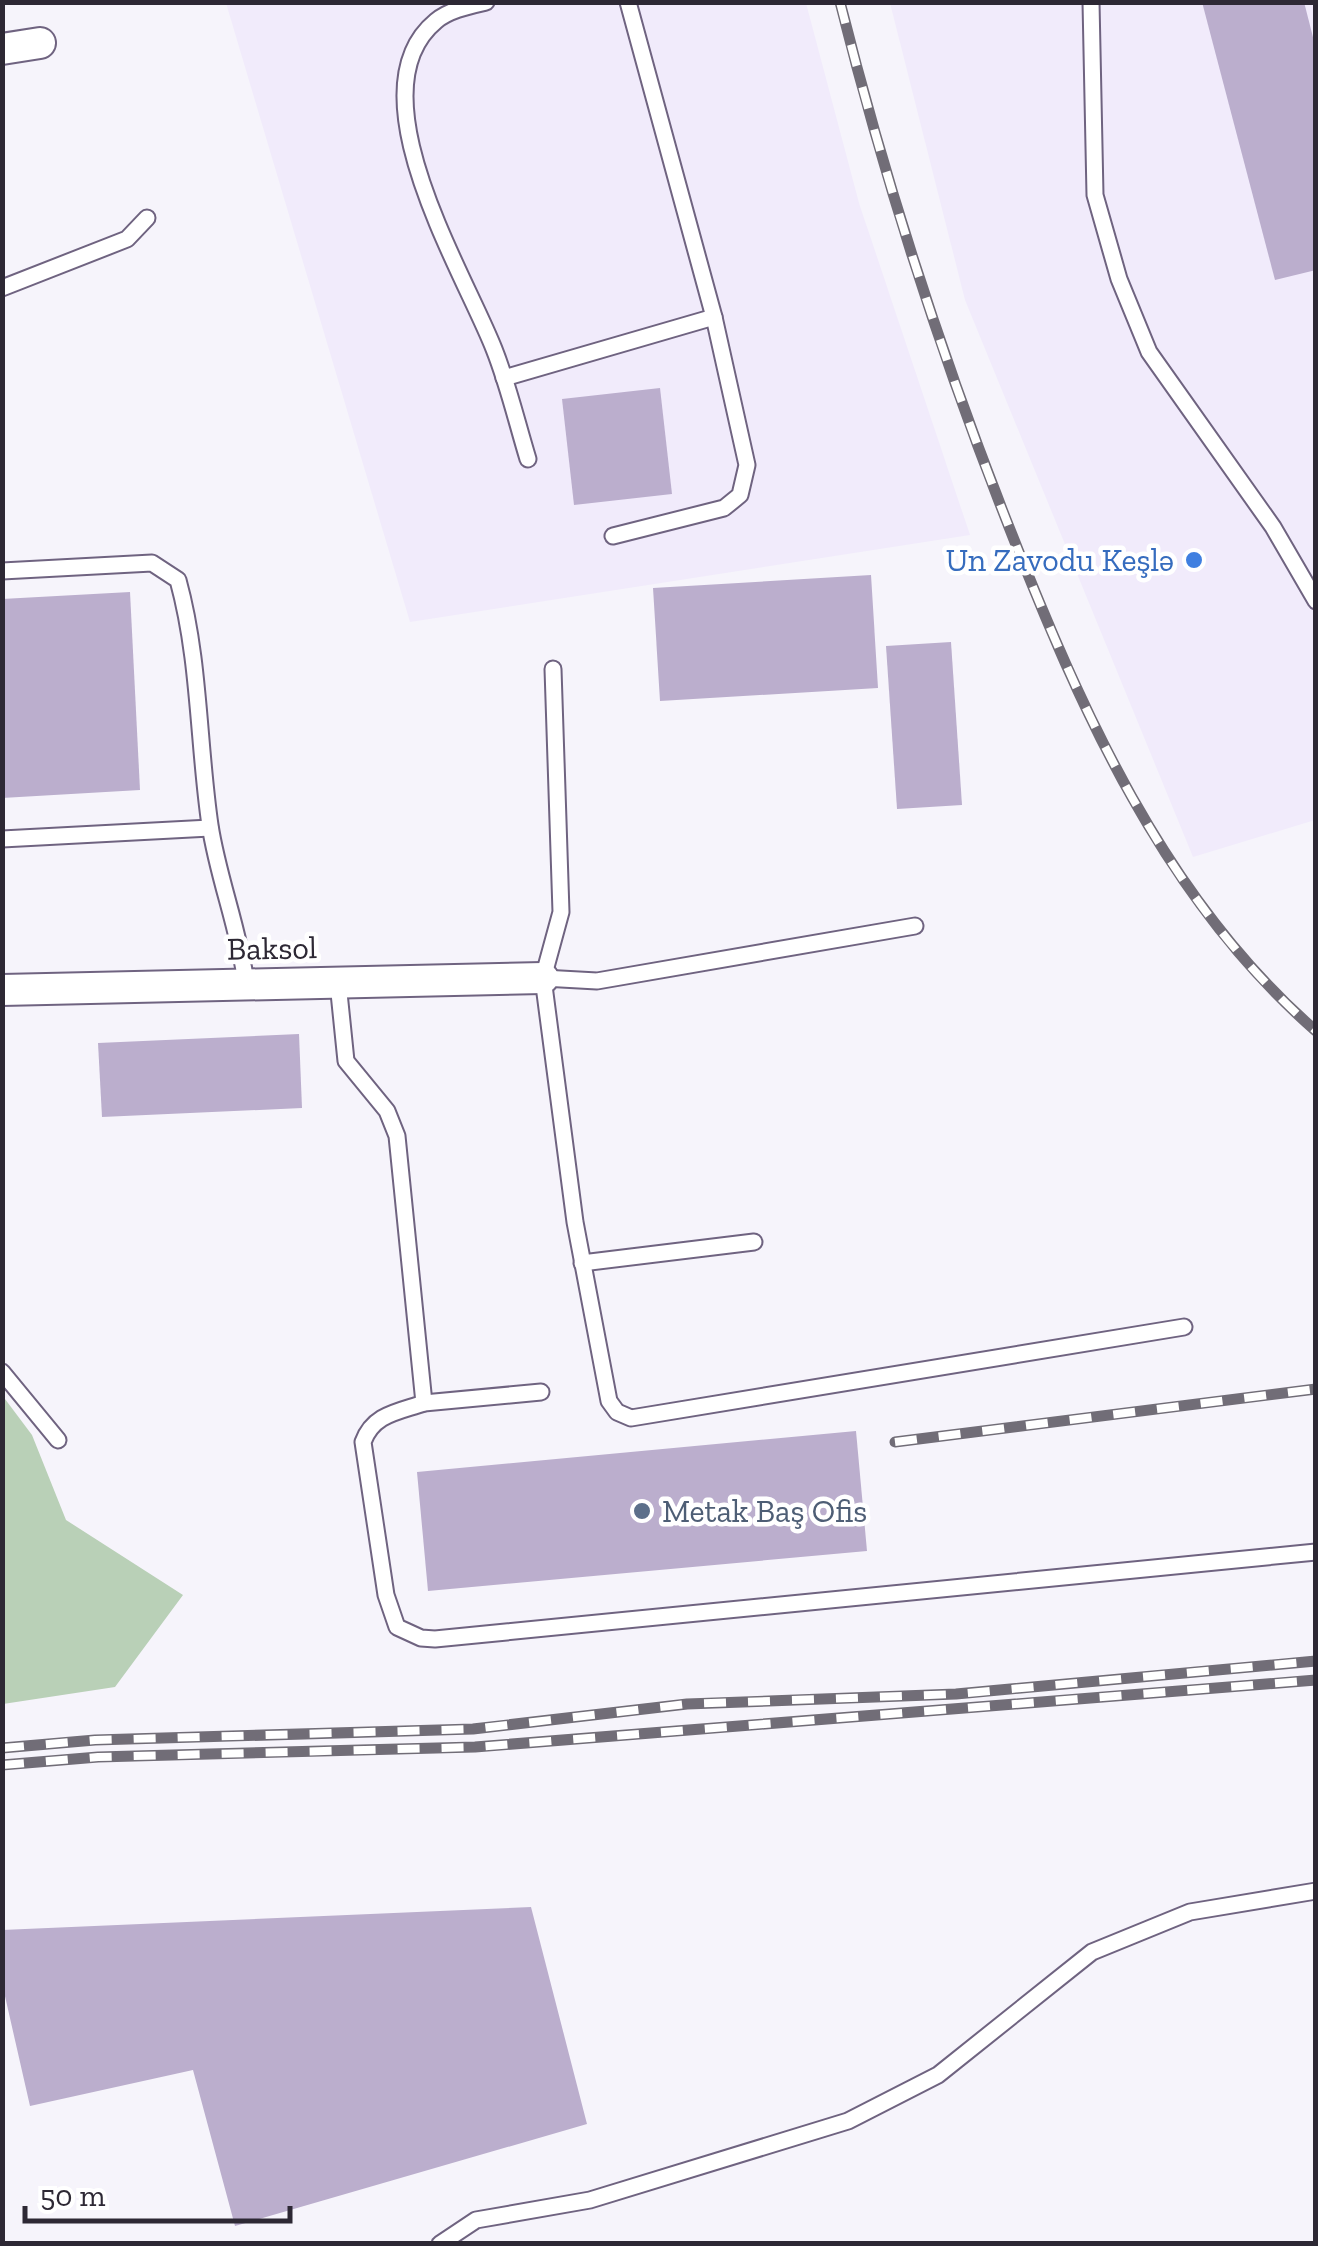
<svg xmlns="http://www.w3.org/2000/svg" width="1318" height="2246" viewBox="0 0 1318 2246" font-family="'Zilla Slab',serif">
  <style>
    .built { fill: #f1ebfb }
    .green { fill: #b9d0b7 }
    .building { fill: #bbaecd }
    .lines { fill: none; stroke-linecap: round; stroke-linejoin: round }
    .service-casing { stroke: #6f6380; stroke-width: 19 }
    .minor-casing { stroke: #6f6380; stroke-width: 34 }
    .service { stroke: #fff; stroke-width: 15 }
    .minor { stroke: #fff; stroke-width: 30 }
    .rail-casing { stroke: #716d77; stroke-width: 11 }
    .rail { stroke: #fff; stroke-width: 8; stroke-dasharray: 22; stroke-linecap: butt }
    .shop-dot { fill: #3f7fe0; stroke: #fff; stroke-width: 4 }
    .service-dot { fill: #5c6f8a; stroke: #fff; stroke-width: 4 }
    .labels { text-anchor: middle; stroke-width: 9; stroke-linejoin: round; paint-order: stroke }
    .shop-label { font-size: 32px; fill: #366cbe; stroke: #fff; text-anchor: end }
    .street-label { font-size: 32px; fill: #2d2834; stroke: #fff }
    .service-label { font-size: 32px; fill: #4e5e75; stroke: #fff; text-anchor: start }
  </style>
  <rect width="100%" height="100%" fill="#f6f4fb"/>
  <g class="built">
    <path d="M226,3H806L859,203L970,535L410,622Z"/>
    <path d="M890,3H1315V820L1193,857L965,300Z"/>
  </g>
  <path class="green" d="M2,1395L32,1435L66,1520L183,1595L115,1687L3,1704Z"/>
  <g class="building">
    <path d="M1202,2H1304L1316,49V270L1275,280Z"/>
    <path d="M660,388L672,494L574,505L562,399Z"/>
    <path d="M871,575L878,688L660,701L653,588Z"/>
    <path d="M130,592L140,790L2,798V599Z"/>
    <path d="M951,642L962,805L897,809L886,646Z"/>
    <path d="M299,1034L302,1108L102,1117L98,1043Z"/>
    <path d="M856,1431L867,1551L428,1591L417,1472Z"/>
    <path d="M531,1907L587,2124L235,2226L193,2070L30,2106L2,1983V1930Z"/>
  </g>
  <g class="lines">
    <defs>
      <g id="service">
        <path d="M486,2C469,6 449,10 436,21C351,91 464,272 494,349C508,384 517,423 528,459"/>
        <path d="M1091,2L1095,195L1119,279L1149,352L1273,527L1316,601"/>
        <path d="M2,288L127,239L147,218"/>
        <path d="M504,378L714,317"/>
        <path d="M613,536L724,508L740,495L747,465L714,317L628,2"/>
        <path d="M2,571L152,563L178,580C200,660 198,743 210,825C218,878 239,929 246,983"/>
        <path d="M553,669L561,912L543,978L575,1222L609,1401L617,1412L631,1418L1184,1327"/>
        <path d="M2,839L210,828"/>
        <path d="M543,978L597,981L915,926"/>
        <path d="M338,983L346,1061L387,1111L397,1136L424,1403C398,1412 373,1414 363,1442L386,1595L397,1627L421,1638L435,1639L1316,1552"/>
        <path d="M582,1263L754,1242"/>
        <path d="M2,1372L58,1440"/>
        <path d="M424,1403L541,1392"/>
        <path d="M440,2244L476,2220L590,2200L848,2121L938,2075L1092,1952L1190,1912L1316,1891"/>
      </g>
      <g id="minor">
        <path d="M2,49L40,43"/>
        <path d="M2,990L543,978"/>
      </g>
    </defs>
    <use href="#service" class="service-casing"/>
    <use href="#minor" class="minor-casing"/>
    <use href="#service" class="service"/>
    <use href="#minor" class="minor"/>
    <defs>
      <g id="rail">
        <path d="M840,2C885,181 941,355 1009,527C1081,710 1164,899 1316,1031"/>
        <path d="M895,1442L1316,1389"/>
        <path d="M2,1748L95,1740L473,1729L687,1704L956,1694L1316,1661"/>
        <path d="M2,1765L98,1757L475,1747L1316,1680"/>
      </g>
    </defs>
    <use href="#rail" class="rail-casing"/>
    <use href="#rail" class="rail"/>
  </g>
  <circle class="shop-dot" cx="1194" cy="560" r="10"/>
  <circle class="service-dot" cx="642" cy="1511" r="10"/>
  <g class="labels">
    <g class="shop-label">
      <text x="1174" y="571">Un Zavodu Keşlə</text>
    </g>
    <g class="street-label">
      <text transform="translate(272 948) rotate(-1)" y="11">Baksol</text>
    </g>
    <g class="service-label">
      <text x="662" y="1522">Metak Baş Ofis</text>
    </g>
  </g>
  <rect width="1318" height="2246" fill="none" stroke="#2d2834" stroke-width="10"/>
  <path d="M25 2206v15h265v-15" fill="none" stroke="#2d2834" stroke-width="5"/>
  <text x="40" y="2206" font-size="30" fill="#2d2834" stroke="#ffffff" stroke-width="8" paint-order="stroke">50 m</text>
</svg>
